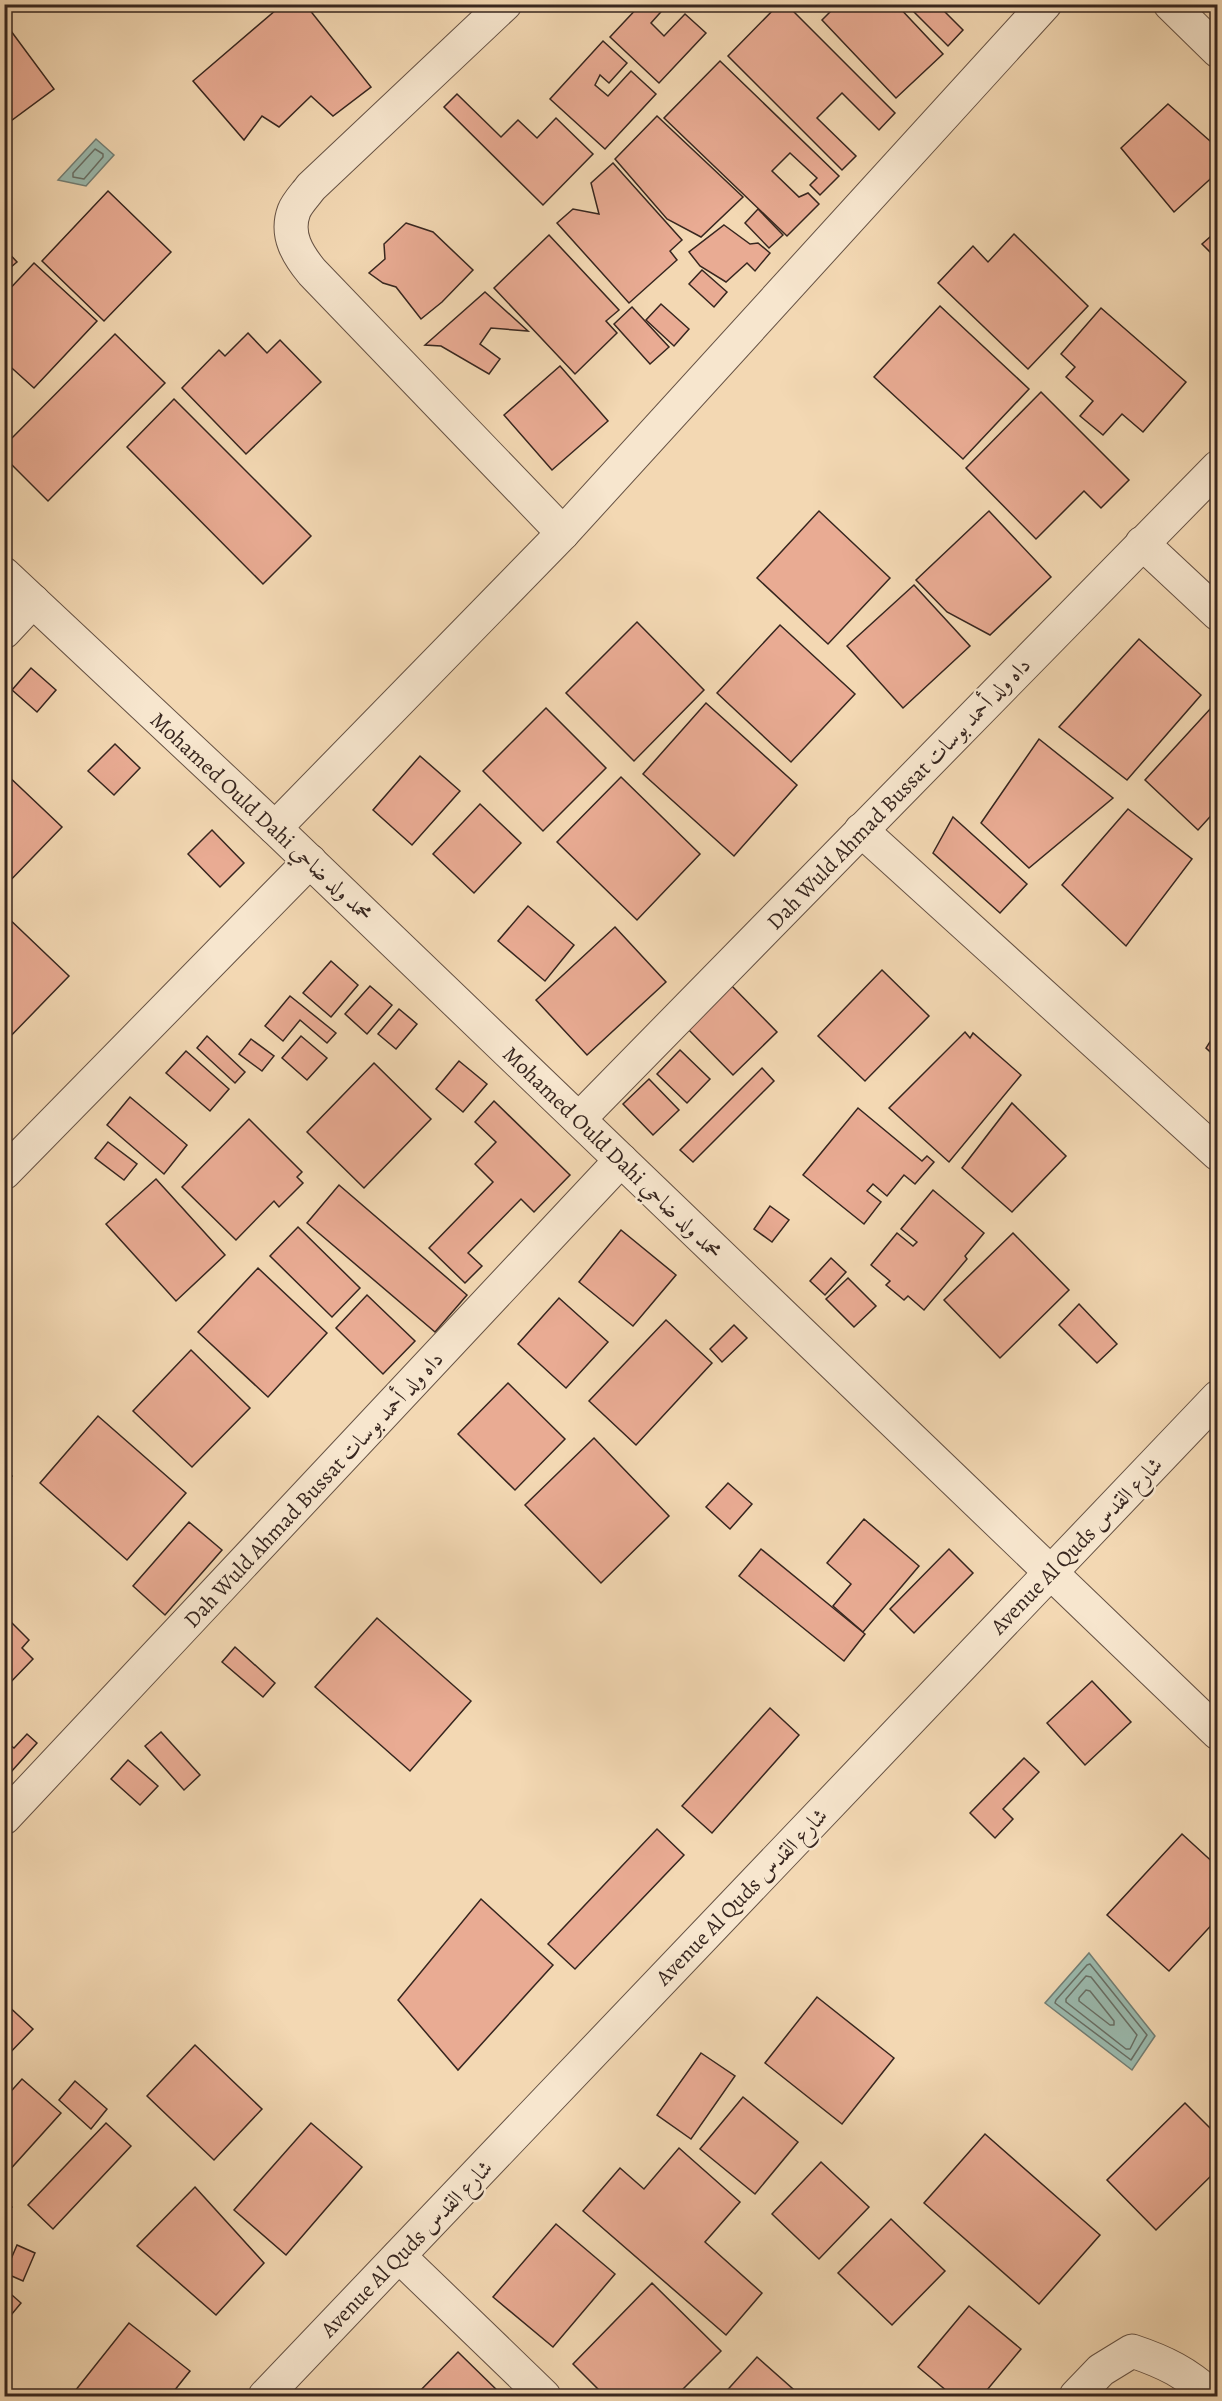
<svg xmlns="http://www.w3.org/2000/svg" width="1222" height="2401" viewBox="0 0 1222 2401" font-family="Alegreya,Amiri,serif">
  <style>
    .water { fill: #9bbaae; stroke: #737f75; stroke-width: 1.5 }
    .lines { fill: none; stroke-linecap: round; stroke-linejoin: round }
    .shore { stroke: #697066; stroke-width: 1.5 }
    .building { fill: #e9ab93; stroke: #37261f; stroke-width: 1.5 }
    .minor-casing { stroke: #665244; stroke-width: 35 }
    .minor { stroke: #f7e6ce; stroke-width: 33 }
    .labels { text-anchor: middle; stroke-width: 5; stroke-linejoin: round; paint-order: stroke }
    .street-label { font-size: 22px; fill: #37261f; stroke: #f7e6ce }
  </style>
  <rect width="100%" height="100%" fill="#f3d8b3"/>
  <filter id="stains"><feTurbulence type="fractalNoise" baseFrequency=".00333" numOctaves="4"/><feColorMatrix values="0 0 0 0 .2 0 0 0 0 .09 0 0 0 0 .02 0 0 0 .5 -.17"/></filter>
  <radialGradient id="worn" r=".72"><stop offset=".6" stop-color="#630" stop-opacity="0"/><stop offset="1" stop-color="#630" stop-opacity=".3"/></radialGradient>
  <g class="water">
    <path d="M96,139L114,155L86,186L58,180Z"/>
    <path d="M1089,1953L1155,2036L1132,2070L1045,2003Z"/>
  </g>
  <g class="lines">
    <g class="shore">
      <path d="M95,149L103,154V157L84,179L73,177V173Z"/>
      <path d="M1090,1964L1147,2035L1131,2060L1055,2003L1056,2000L1087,1965Z"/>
      <path d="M1086,1976L1091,1977L1137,2035L1130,2049H1126L1066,2002V1999Z"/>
      <path d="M1086,1990L1090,1991L1114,2021V2025H1110L1079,2001V1998Z"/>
    </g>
  </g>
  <g class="building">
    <path d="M283,4H305L371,87L333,116L311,96L279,127L262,116L244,140L193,81Z"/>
    <path d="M641,4H668L651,23L664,36L685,14L706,33L659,83L610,37Z"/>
    <path d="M779,4H786L895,113L879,130L842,93L817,118L856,156L842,170L728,56Z"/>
    <path d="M838,4H896L943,54L896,98L822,20Z"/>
    <path d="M906,4H937L963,30L948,46Z"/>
    <path d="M11,31L54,89L4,126V35Z"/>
    <path d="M603,41L627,63L609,83L600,75L595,85L608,96L631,71L656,94L605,149L550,99Z"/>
    <path d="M720,61L839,176L820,195L810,185L817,178L790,153L772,171L799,197L808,193L819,204L787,236L664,118Z"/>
    <path d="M457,94L501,137L518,120L537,138L556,118L593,154L543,205L444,107Z"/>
    <path d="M1168,104L1218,148V172L1174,212L1121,148Z"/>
    <path d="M657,116L743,197L701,237L667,219L615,159Z"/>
    <path d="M613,163L682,240L670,251L677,260L629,303L557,223L573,209L599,214L591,183Z"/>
    <path d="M108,191L171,252L104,321L42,261Z"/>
    <path d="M758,209L783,235L769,248L745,223Z"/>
    <path d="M406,223L433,232L473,270L442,302L421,319L396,287L383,283L369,273L385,259L384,244Z"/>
    <path d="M724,225L750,244L758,243L770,253L755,271L747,263L726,282L700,266L689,252Z"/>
    <path d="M1218,230V260L1202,244Z"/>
    <path d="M1014,234L1088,306L1028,369L938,283L973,246L988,262Z"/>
    <path d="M549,235L619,310L606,321L617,333L575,374L494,288Z"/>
    <path d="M4,248L17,262L4,273Z"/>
    <path d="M34,263L97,321L34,388L4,361V295Z"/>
    <path d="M702,270L727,292L714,307L689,284Z"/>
    <path d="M485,292L528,331L491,328L480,344L500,359L489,374L441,346L425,345Z"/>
    <path d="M661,304L689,329L674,346L646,320Z"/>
    <path d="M940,306L1029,389L963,459L874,377Z"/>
    <path d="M632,307L669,347L650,364L614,324Z"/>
    <path d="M1101,308L1186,382L1143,432L1122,414L1103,435L1080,416L1093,401L1066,377L1075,367L1061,354Z"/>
    <path d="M248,333L267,353L280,340L321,382L246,454L182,388L219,350L225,356Z"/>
    <path d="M115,334L165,383L48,501L4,457V446Z"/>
    <path d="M560,366L608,421L552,470L504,415Z"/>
    <path d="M1041,392L1129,480L1101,508L1084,491L1036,539L966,468Z"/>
    <path d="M174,399L311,536L263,584L127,447Z"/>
    <path d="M819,511L890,578L828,644L757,578Z"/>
    <path d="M989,511L1051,577L990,635L947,612L916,580Z"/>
    <path d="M914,585L970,646L903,708L847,646Z"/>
    <path d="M637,622L704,690L634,761L566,693Z"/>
    <path d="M780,625L855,694L791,762L717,693Z"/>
    <path d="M1139,639L1201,695L1127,780L1059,727Z"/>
    <path d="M31,668L56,690L37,712L12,690Z"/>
    <path d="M706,703L797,785L734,856L643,774Z"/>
    <path d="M546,708L606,768L543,831L483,771Z"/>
    <path d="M1211,708L1218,715V808L1198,830L1145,780Z"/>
    <path d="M1039,739L1113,798L1029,868L981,823Z"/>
    <path d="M115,744L140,768L114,795L88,771Z"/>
    <path d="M420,756L460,791L412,845L373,810Z"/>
    <path d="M4,772L62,827L4,887Z"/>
    <path d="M621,777L700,854L637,920L557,842Z"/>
    <path d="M480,804L521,843L474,893L433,854Z"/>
    <path d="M1128,809L1192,859L1126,946L1062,885Z"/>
    <path d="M953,817L1027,884L1000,913L933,853Z"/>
    <path d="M212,830L244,863L220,887L188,854Z"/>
    <path d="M528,906L574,945L545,981L498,941Z"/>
    <path d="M4,914L69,976L4,1043Z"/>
    <path d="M615,927L666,982L587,1055L536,1000Z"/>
    <path d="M331,961L358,985L331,1017L303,993Z"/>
    <path d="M882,970L929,1016L865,1081L818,1036Z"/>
    <path d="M728,982L777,1032L733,1075L684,1025Z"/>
    <path d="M370,986L392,1005L367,1034L345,1014Z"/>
    <path d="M290,996L336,1033L327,1043L300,1020L283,1041L265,1026Z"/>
    <path d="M399,1009L417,1024L396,1049L378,1034Z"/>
    <path d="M1218,1029V1059L1206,1048Z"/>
    <path d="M965,1032L970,1038L973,1033L1021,1075L949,1162L889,1108Z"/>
    <path d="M207,1036L245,1072L235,1083L197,1048Z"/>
    <path d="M301,1036L327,1058L307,1080L282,1058Z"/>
    <path d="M251,1039L274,1056L262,1071L239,1054Z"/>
    <path d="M680,1050L710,1079L687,1103L657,1074Z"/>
    <path d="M186,1051L229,1089L210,1111L166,1073Z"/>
    <path d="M459,1061L487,1084L463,1112L436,1089Z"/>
    <path d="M374,1063L431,1119L364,1188L307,1132Z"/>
    <path d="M762,1068L774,1081L693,1162L680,1150Z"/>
    <path d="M649,1079L679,1110L653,1135L623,1104Z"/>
    <path d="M130,1097L187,1145L164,1174L107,1125Z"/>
    <path d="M4,1100L11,1106L4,1113Z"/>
    <path d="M494,1101L570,1175L534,1212L521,1199L468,1253L482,1266L465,1283L429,1248L493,1182L475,1164L496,1142L475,1122Z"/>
    <path d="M1012,1103L1066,1156L1012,1212L962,1168Z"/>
    <path d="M858,1108L922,1161L927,1156L934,1162L915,1184L904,1175L887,1196L873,1184L867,1191L881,1202L864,1224L803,1175Z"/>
    <path d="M249,1119L302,1172L297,1177L303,1183L279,1207L274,1201L236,1240L182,1187Z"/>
    <path d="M108,1142L137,1164L124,1180L95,1158Z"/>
    <path d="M156,1179L225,1255L176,1301L106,1224Z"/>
    <path d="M339,1185L467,1295L435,1332L307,1223Z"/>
    <path d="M933,1190L984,1233L965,1256L967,1259L924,1310L908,1296L904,1300L886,1285L890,1281L871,1265L897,1233L913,1246L917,1242L901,1229Z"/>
    <path d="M770,1206L789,1220L772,1242L754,1229Z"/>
    <path d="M298,1227L360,1288L332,1317L270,1256Z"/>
    <path d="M621,1230L676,1275L633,1326L579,1282Z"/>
    <path d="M1013,1233L1069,1290L1000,1358L944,1300Z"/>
    <path d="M831,1258L846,1272L825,1295L810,1281Z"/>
    <path d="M258,1268L327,1333L268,1397L198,1332Z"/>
    <path d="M848,1278L876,1306L854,1327L826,1299Z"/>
    <path d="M367,1295L415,1341L383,1374L336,1328Z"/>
    <path d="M559,1298L608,1342L566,1388L518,1344Z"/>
    <path d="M1079,1304L1117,1344L1097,1363L1059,1325Z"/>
    <path d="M666,1320L712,1363L636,1445L589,1401Z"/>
    <path d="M734,1325L747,1338L722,1362L710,1349Z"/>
    <path d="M191,1350L250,1408L192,1467L133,1411Z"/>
    <path d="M508,1383L565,1439L515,1490L458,1434Z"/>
    <path d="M98,1416L186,1493L127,1560L40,1483Z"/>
    <path d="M594,1438L669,1516L601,1583L525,1505Z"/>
    <path d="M4,1469L12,1476L4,1485Z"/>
    <path d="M728,1483L752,1504L730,1529L706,1507Z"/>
    <path d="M864,1519L919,1566L863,1632L833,1606L851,1584L827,1563Z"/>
    <path d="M189,1522L222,1550L165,1615L133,1586Z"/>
    <path d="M761,1549L865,1634L844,1661L739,1576Z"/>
    <path d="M949,1549L973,1573L914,1633L890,1609Z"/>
    <path d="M4,1615L29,1640L22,1648L33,1659L6,1687Z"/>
    <path d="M377,1618L471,1701L410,1771L315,1687Z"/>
    <path d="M235,1647L275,1683L263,1697L222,1662Z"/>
    <path d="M1092,1681L1131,1722L1085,1765L1047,1723Z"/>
    <path d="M770,1708L799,1735L712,1833L682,1806Z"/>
    <path d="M161,1732L200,1775L184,1790L145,1746Z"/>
    <path d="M27,1734L37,1743L11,1772L4,1767V1740L14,1748Z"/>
    <path d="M1024,1758L1039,1772L1003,1809L1013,1819L995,1838L970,1813Z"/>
    <path d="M128,1760L158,1786L140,1805L111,1779Z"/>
    <path d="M657,1829L684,1855L575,1969L548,1944Z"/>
    <path d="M1182,1834L1218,1867V1918L1169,1971L1107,1915Z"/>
    <path d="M481,1899L553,1965L458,2070L398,2000Z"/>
    <path d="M817,1997L894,2058L842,2124L765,2063Z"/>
    <path d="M4,2002L33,2029L4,2059Z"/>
    <path d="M195,2045L262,2109L214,2160L147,2096Z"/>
    <path d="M701,2053L735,2076L691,2139L657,2115Z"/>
    <path d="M22,2079L61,2113L6,2174L4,2173V2099Z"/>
    <path d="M75,2081L107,2109L91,2129L59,2100Z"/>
    <path d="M743,2097L798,2142L755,2194L700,2149Z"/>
    <path d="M1185,2103L1218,2136V2169L1156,2230L1107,2180Z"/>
    <path d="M106,2123L131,2146L53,2229L28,2205Z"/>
    <path d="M311,2123L362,2167L286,2255L234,2210Z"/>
    <path d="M985,2134L1100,2235L1039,2304L924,2203Z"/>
    <path d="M679,2148L740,2202L705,2242L762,2293L726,2335L583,2211L620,2168L644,2189Z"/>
    <path d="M821,2162L869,2207L819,2259L772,2214Z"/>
    <path d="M195,2187L264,2263L216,2315L137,2246Z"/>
    <path d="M4,2200L12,2207L4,2215Z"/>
    <path d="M891,2219L945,2271L892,2325L838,2273Z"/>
    <path d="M556,2224L615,2274L553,2347L493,2297Z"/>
    <path d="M17,2245L35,2253L23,2281L5,2273Z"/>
    <path d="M652,2283L721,2351L676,2396H605L573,2364Z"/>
    <path d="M4,2288L21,2303L7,2320L4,2317Z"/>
    <path d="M969,2306L1021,2349L982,2396H953L918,2367Z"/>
    <path d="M129,2323L190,2371L170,2396H71Z"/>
    <path d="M458,2352L503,2396H415Z"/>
    <path d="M757,2357L801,2396H722Z"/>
  </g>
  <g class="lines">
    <defs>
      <g id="minor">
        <path d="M505,4L311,187C306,194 297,203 294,211C285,235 298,255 312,272L563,533"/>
        <path d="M1170,4L1218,51"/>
        <path d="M1142,543L1218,614"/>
        <path d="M4,574L275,828L1218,1733"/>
        <path d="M4,632L33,601"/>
        <path d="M275,828L563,533L1045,4"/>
        <path d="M861,830L1218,1154"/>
        <path d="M579,1119L1218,467"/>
        <path d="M4,1173L310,861"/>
        <path d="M4,1818L621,1160"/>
        <path d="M399,2256L544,2396"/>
        <path d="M265,2396L1218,1397"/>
        <path d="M1076,2396L1101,2370L1132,2351C1165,2362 1187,2373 1212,2396"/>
      </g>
    </defs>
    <use href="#minor" class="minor-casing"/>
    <use href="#minor" class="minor"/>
  </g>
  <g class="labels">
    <g class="street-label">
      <text transform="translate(898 793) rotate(-46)" y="8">Dah Wuld Ahmad Bussat داه ولد أحمد بوسات</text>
      <text transform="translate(262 816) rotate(43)" y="8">Mohamed Ould Dahi محمد ولد ضاحي</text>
      <text transform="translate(613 1152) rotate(44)" y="8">Mohamed Ould Dahi محمد ولد ضاحي</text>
      <text transform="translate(313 1489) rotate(-47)" y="8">Dah Wuld Ahmad Bussat داه ولد أحمد بوسات</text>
      <text transform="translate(1076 1545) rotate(-46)" y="8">Avenue Al Quds شارع القدس</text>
      <text transform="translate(741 1896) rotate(-46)" y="8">Avenue Al Quds شارع القدس</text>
      <text transform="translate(406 2248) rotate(-46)" y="8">Avenue Al Quds شارع القدس</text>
    </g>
  </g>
  <rect width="1222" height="2401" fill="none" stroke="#f3d8b3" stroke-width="24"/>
  <rect x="6" y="6" width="1210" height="2389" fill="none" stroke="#37261f" stroke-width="3"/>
  <rect x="12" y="12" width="1198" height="2377" fill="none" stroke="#37261f" stroke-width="1.5"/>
  <rect width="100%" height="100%" filter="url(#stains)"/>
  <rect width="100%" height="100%" fill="url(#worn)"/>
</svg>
